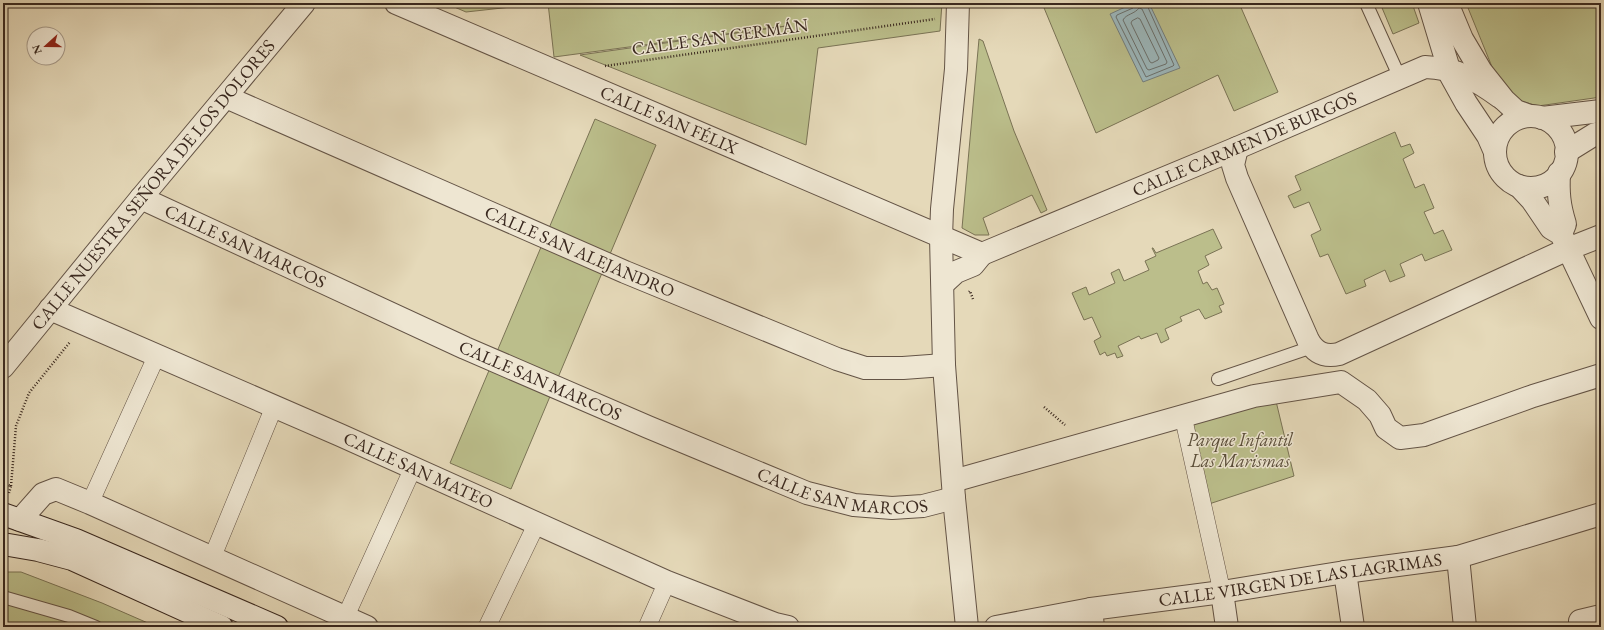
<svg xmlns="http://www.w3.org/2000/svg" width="1604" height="630" viewBox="0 0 1604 630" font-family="'EB Garamond',serif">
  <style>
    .green { fill: #bbbe8b; stroke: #7a7355 }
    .water { fill: #9cb7bb; stroke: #747e7d }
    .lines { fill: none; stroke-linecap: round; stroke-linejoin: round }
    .shore { stroke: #6a706d; stroke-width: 1 }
    .service-casing { stroke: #645446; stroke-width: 14 }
    .pedestrian-casing { stroke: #645446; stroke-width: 18 }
    .minor-casing { stroke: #645446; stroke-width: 24 }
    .tertiary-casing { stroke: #645446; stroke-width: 24 }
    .secondary-casing { stroke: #39281f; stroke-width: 24 }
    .path { stroke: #39281f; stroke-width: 2.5; stroke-dasharray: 1 2; stroke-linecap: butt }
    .service { stroke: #eee6d2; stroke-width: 12 }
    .pedestrian { stroke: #eee6d2; stroke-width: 17 }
    .minor { stroke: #eee6d2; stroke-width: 22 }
    .tertiary { stroke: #eee6d2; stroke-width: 22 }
    .secondary { stroke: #eee6d2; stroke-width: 22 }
    .labels { text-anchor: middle; stroke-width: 3; stroke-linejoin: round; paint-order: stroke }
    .street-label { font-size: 18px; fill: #39281f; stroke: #eee6d2 }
    .park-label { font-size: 18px; font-style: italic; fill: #5a4e3a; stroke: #eee6d2 }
  </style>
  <rect width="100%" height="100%" fill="#e5d9b9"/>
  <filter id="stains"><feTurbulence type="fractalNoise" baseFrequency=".005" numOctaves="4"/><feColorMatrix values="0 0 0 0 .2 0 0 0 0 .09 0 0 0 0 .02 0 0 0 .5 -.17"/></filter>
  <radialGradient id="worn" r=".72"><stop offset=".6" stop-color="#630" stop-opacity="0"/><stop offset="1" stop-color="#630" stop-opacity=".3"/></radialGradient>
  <g class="green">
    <path d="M445,3H942L940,31L818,48L806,145L580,55L786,26L554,57L548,3L466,12Z"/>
    <path d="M1042,3H1239L1278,92L1234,111L1218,75L1096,133Z"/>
    <path d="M1380,3H1412L1419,23L1393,34Z"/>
    <path d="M1466,3H1601V97L1538,106L1517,100L1499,84Z"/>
    <path d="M979,39L983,41L1014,131L1047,210L1041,213L1032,195L983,218L989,235H975L962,228Z"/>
    <path d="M595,119L656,145L511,489L450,463Z"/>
    <path d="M1395,132L1401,147L1410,144L1414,153L1403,159L1415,188L1424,184L1434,208L1424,212L1434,234L1443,230L1452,250L1425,261L1422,254L1400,264L1405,276L1390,282L1385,270L1364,280L1366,286L1346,294L1328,254L1320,257L1311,235L1321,230L1309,202L1294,208L1288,196L1301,190L1295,176Z"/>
    <path d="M1213,229L1222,248L1205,256L1209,265L1198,271L1203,284L1207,282L1212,290L1217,288L1224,304L1219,306L1222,312L1205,319L1199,309L1180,317L1182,321L1165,329L1169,339L1161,343L1157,333L1141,339L1139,336L1118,346L1123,356L1117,358L1115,353L1107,356L1105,352L1100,355L1094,341L1101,337L1092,317L1084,320L1072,293L1086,287L1089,295L1115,283L1111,273L1119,269L1124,281L1149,270L1145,261L1156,256L1152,248H1153L1156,253Z"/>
    <path d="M1275,397L1294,476L1209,504L1185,423Z"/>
    <path d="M3,572H21L102,603L157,627H3Z"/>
  </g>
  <path class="water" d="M1134,3H1149L1180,68L1143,82L1110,14Z"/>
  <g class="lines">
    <g class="shore">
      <path d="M1134,3L1133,8L1117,15L1116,17L1146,77L1173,66L1174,65L1146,3"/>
      <path d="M1139,8L1142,9L1167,62L1166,64L1149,70L1147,69L1123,20C1126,14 1135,14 1139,8Z"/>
      <path d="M1138,18L1140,19L1159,58L1158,60L1152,63L1150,62L1131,23L1132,21Z"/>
    </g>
    <defs>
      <g id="service">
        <path d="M1366,3L1400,78"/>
        <path d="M1218,379L1312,347"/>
        <path d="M3,597L69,616L96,627"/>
      </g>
      <g id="pedestrian">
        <path d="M1183,416L1222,592"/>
        <path d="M90,503L157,355"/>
        <path d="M212,558L274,407"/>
        <path d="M345,618L413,468"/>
        <path d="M487,627L537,523"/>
        <path d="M647,627L667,582"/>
      </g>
      <g id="minor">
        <path id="s1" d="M396,3L982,254L1237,148L1425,67C1456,68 1475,79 1500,97"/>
        <path d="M958,3L956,69L942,209L941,237L944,365L954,498L967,627"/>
        <path id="s2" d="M226,97L625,272L837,359L865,368H903L944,365"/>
        <path d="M1237,148L1233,165L1237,178L1308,340C1315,353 1325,357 1339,354L1568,249L1601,236"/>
        <path id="s3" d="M141,198L465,348L648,427L807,493L854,505L892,508L923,506L954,498"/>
        <path d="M943,284L956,272L973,265L982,254"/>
        <path id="s4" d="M50,309L340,435L667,582L775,624L788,627"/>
        <path id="s5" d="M3,367L141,198L304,3"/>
        <path d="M953,481L1254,396L1341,382L1367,400L1380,415L1386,428L1400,438L1424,435L1533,396L1601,375"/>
        <path d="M20,520L43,494L56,489L90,503L367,627"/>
        <path d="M1458,557L1465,627"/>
        <path d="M1345,572L1353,627"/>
        <path d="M1222,592L1227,627"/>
        <path d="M1091,609L1093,627"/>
        <path d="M1580,621L1601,616"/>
        <path id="s6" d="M996,627L1091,609L1222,592L1345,572L1458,557L1601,514"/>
      </g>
      <g id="tertiary">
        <path d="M1429,3L1451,76L1466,103L1488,136L1495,152"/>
        <path d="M1447,3L1462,39L1481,71L1504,100L1516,111L1530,116"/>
        <circle cx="1531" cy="152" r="36"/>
        <path d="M1542,118L1601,111"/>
        <path d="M1566,152L1595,134L1601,133"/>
        <path d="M1559,173C1558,192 1559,205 1565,224L1561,234"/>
        <path d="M1519,186L1532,200L1551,228L1561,234L1601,318"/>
      </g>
      <g id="secondary">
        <path d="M3,514L76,540L277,627"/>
        <path d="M3,544L38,550L72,559L222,627"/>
      </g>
    </defs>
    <use href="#service" class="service-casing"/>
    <use href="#pedestrian" class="pedestrian-casing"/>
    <use href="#minor" class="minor-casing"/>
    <use href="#tertiary" class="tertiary-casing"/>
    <use href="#secondary" class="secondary-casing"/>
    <g class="path">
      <path d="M605,66L935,19"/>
      <path d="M969,292L970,291L973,299"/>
      <path d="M1044,407L1065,425"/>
      <path d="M3,483L11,486L9,493"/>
      <path d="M11,486L16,426L29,393L70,342"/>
    </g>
    <use href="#service" class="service"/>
    <use href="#pedestrian" class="pedestrian"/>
    <use href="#minor" class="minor"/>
    <use href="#tertiary" class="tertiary"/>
    <use href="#secondary" class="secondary"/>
  </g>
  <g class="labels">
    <g class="street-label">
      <text transform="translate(720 37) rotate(-8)" y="6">CALLE SAN GERMÁN</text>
      <text dy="6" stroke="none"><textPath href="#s1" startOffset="297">CALLE SAN FÉLIX</textPath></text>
      <text dy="6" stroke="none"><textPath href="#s1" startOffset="922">CALLE CARMEN DE BURGOS</textPath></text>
      <text dy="6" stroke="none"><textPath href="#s5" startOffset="236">CALLE NUESTRA SEÑORA DE LOS DOLORES</textPath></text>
      <text dy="6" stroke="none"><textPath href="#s3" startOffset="115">CALLE SAN MARCOS</textPath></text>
      <text dy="6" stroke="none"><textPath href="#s2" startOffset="386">CALLE SAN ALEJANDRO</textPath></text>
      <text dy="6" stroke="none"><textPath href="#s3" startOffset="439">CALLE SAN MARCOS</textPath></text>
      <text dy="6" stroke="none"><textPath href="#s4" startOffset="402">CALLE SAN MATEO</textPath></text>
      <text dy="6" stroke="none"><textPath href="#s3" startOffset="763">CALLE SAN MARCOS</textPath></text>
      <text dy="6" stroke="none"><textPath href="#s6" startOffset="308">CALLE VIRGEN DE LAS LAGRIMAS</textPath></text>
    </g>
    <g class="park-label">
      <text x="1240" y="446">Parque Infantil<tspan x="1240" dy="21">Las Marismas</tspan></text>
    </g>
  </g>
  <rect width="1604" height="630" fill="none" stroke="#e5d9b9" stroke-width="16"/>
  <rect x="4" y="4" width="1596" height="622" fill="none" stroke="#39281f" stroke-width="2"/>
  <rect x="8" y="8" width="1588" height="614" fill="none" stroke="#39281f"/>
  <g transform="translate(46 46) rotate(249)"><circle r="19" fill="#eee6d2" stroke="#a69a8a"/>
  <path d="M0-3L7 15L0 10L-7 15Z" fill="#8f2418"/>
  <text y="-6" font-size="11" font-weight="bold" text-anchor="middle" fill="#39281f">N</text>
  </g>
  <rect width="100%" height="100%" filter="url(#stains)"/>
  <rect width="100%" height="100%" fill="url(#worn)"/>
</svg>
